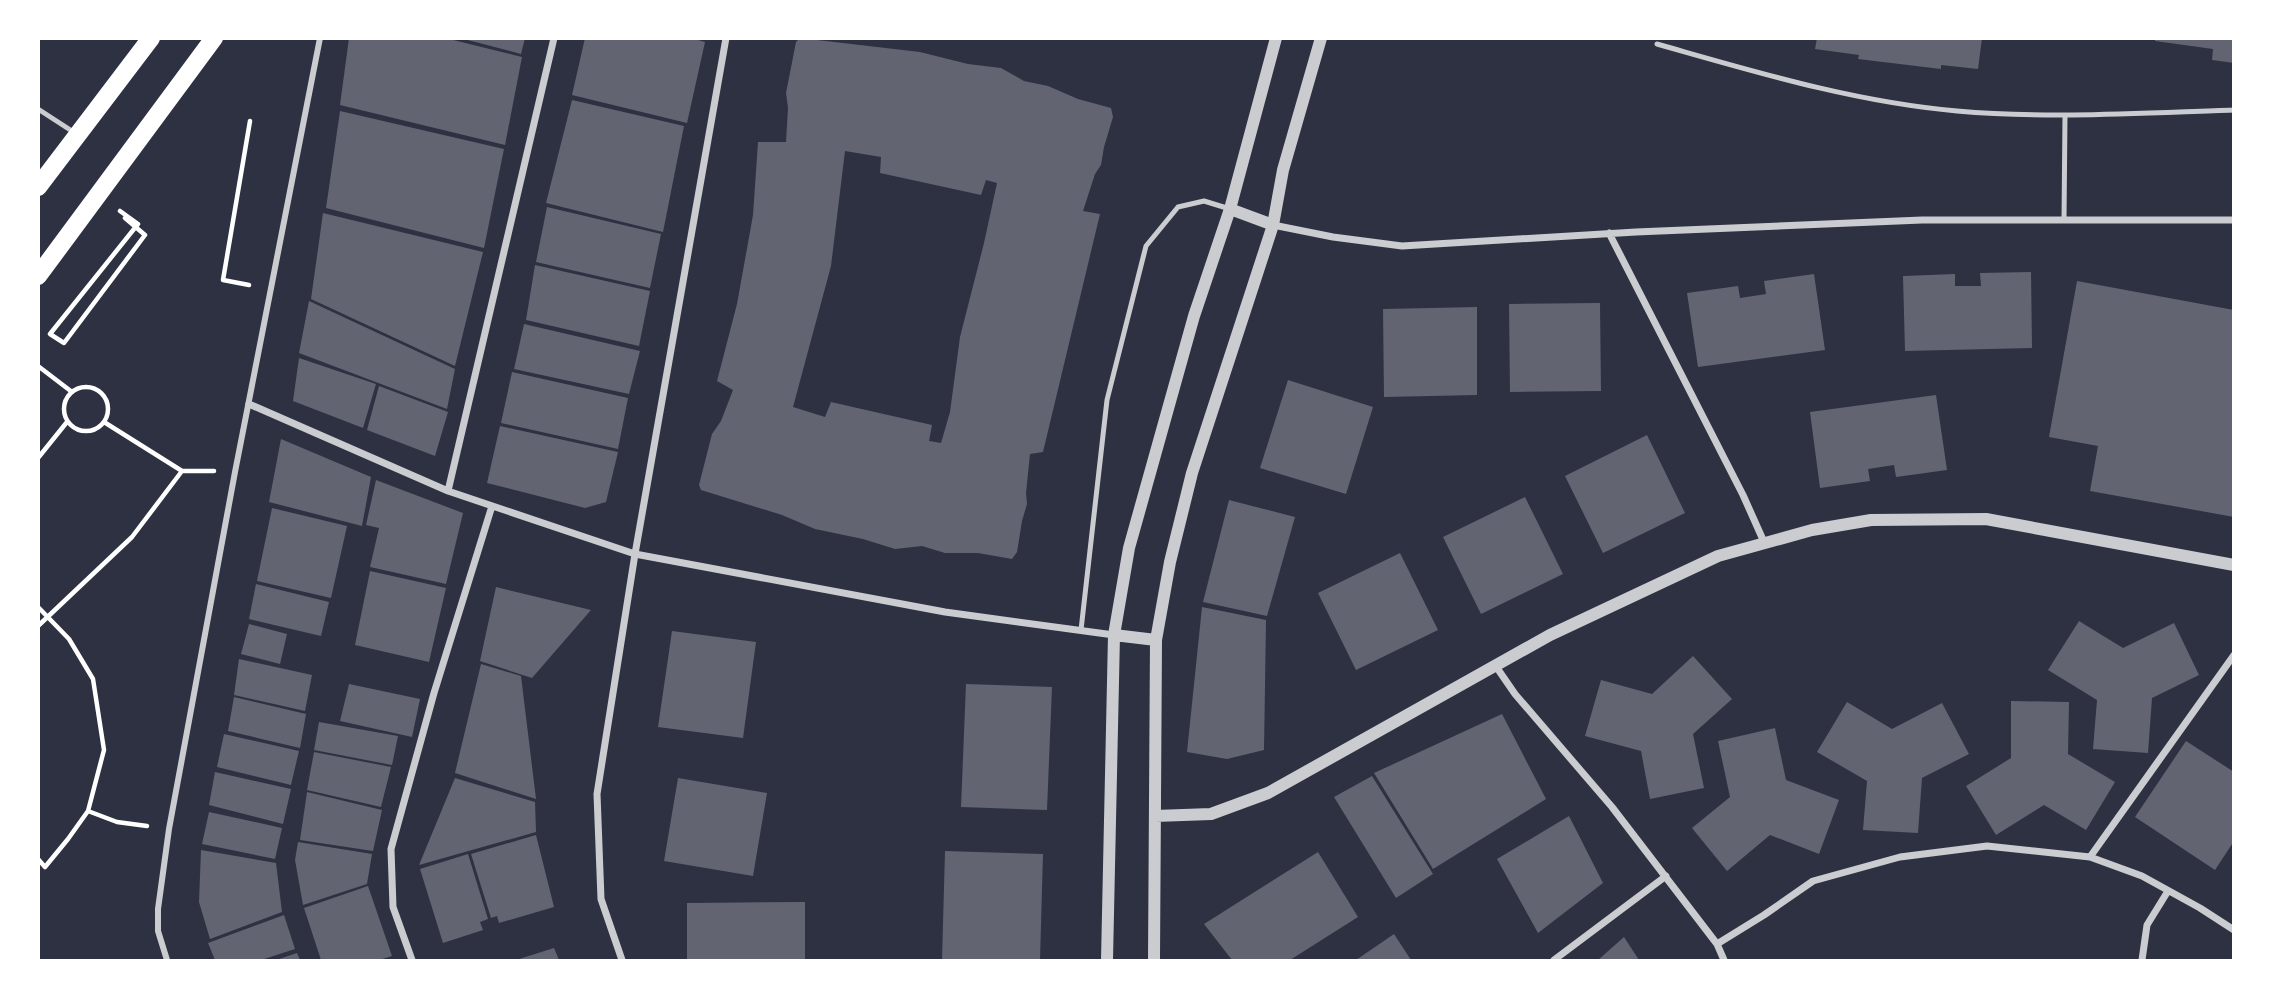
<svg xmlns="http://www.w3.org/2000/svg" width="2272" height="999" font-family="'Fira Sans',sans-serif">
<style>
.building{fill:#626471;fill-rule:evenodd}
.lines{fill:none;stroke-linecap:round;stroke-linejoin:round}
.path{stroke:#fff;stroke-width:4.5}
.service{stroke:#caccd0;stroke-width:5}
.pedestrian{stroke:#caccd0;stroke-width:6}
.minor{stroke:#caccd0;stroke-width:7}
.tertiary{stroke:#caccd0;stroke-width:12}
.primary{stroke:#fff;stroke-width:18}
</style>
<rect width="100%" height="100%" fill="#2d3142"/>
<!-- building -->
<path class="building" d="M 349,38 L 445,38 L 522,57 L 505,145 L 340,105 Z
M 460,38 L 525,38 L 521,54 Z
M 585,38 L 691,38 L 705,42 L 687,123 L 572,95 Z
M 800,38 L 920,52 L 968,64 L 1001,68 L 1024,81 L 1048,86 L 1078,99 L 1111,108 L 1113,117 L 1104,147 L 1101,165 L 1095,174 L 1083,211 L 1100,214 L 1043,452 L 1030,454 L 1026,493 L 1027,504 L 1022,521 L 1017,552 L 1012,559 L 978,553 L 945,553 L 922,546 L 895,549 L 863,539 L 815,529 L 782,515 L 701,490 L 699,485 L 712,434 L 721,421 L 733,390 L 717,381 L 737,304 L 753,215 L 758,142 L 786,142 L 788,108 L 786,93 L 796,42 ZM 845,151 L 881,157 L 880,173 L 981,195 L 986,180 L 997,183 L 984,243 L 960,337 L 950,412 L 941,443 L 929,441 L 932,425 L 831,402 L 825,417 L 793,407 L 831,266 Z
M 1817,38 L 1982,38 L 1978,69 L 1941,65 L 1941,69 L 1858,59 L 1859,55 L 1815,49 Z
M 2155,38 L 2234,38 L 2234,63 L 2212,60 L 2213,49 L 2155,41 Z
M 572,100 L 684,126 L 663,232 L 546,203 Z
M 340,111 L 504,149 L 484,248 L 326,208 Z
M 547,207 L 661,234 L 650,288 L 536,262 Z
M 323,213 L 483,252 L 455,366 L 311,299 Z
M 535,265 L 650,291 L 639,346 L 526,320 Z
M 2031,272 L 2032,348 L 1905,351 L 1903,276 L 1955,274 L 1955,286 L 1981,286 L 1980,273 Z
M 1814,274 L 1825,350 L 1698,367 L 1687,293 L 1738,286 L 1740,298 L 1766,294 L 1764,281 Z
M 2077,281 L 2234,310 L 2234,517 L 2090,491 L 2098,446 L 2049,437 Z
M 309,301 L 455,369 L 447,409 L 299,353 Z
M 1600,303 L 1601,391 L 1510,392 L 1509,304 Z
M 1477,307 L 1477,395 L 1384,397 L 1383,309 Z
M 524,324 L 640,351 L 629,394 L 514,369 Z
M 299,358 L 376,384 L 363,428 L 293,401 Z
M 512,372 L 628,398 L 618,449 L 501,423 Z
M 1288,380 L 1373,407 L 1346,494 L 1260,468 Z
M 379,386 L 448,412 L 435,456 L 367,430 Z
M 1936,395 L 1947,470 L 1896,477 L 1894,465 L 1868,469 L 1870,481 L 1820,488 L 1810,412 Z
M 500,426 L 618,452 L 606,502 L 585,508 L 487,483 Z
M 1647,435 L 1685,513 L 1603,553 L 1565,476 Z
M 281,439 L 371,477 L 362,526 L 269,502 Z
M 376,480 L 463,513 L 446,584 L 370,567 L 379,528 L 366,525 Z
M 1525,497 L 1563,574 L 1481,614 L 1443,537 Z
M 1229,500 L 1295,517 L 1267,616 L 1203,602 Z
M 272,508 L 347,526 L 331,598 L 257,581 Z
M 1400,553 L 1438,630 L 1356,670 L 1318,593 Z
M 370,571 L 446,588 L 429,662 L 355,645 Z
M 256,584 L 329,602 L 321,636 L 249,619 Z
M 496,587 L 591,610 L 532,678 L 480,661 Z
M 1202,607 L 1266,620 L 1264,750 L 1227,759 L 1187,752 Z
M 2079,621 L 2123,648 L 2174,623 L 2199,675 L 2152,698 L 2148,753 L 2093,749 L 2097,700 L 2048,670 Z
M 249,624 L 287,634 L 280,664 L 241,654 Z
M 672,631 L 756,642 L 743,738 L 658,727 Z
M 1693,656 L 1732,699 L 1693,734 L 1704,788 L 1650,799 L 1641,751 L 1585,736 L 1601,680 L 1652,694 Z
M 239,659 L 312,675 L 305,711 L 234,695 Z
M 481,664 L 521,676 L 536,799 L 455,773 Z
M 349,684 L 420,699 L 412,737 L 340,721 Z
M 966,684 L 1052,687 L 1047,810 L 961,807 Z
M 234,697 L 306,714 L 300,748 L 228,731 Z
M 2011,701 L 2069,702 L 2068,754 L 2115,782 L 2086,830 L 2044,805 L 1996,835 L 1966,786 L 2011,758 Z
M 1847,702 L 1892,729 L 1942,703 L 1969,754 L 1922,778 L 1918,833 L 1863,830 L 1867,781 L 1817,752 Z
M 1502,714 L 1546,799 L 1433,869 L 1374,773 Z
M 319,722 L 398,736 L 392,765 L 314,750 Z
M 1775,728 L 1786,780 L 1839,800 L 1819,854 L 1770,835 L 1727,871 L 1692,828 L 1730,797 L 1718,741 Z
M 224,734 L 299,751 L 291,785 L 217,767 Z
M 2186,741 L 2234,772 L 2234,841 L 2215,870 L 2135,817 Z
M 314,752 L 391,767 L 381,807 L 307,790 Z
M 215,772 L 291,789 L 283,824 L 209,805 Z
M 1372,776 L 1433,874 L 1396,898 L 1334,797 Z
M 455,778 L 535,802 L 536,832 L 419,865 Z
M 678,778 L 767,793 L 753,876 L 664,861 Z
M 307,792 L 382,810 L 373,851 L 300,840 Z
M 209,812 L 282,828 L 275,859 L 202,844 Z
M 1569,816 L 1603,883 L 1538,933 L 1497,859 Z
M 536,835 L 554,907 L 499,923 L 497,916 L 491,918 L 471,854 Z
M 298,842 L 372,854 L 367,884 L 303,905 L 295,860 Z
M 201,850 L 276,863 L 282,912 L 210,939 L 199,902 Z
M 945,851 L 1043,854 L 1040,960 L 942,960 Z
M 1318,852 L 1358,917 L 1290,960 L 1232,960 L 1204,924 Z
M 468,854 L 488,919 L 480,922 L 483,930 L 443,943 L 420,869 Z
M 368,886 L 392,956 L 379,960 L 321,960 L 304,908 Z
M 805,902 L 805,960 L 687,960 L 687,903 Z
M 284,915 L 295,949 L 261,960 L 215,960 L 208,943 Z
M 1394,934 L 1411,960 L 1356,960 Z
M 1624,937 L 1639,960 L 1598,960 Z
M 554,948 L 559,960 L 516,960 Z
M 297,953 L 300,960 L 276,960 Z"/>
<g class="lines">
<!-- path -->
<path class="path" d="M 120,211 L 138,224 L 50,334 L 64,343 L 145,235 L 125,218
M 249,285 L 223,280 L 250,121
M 38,366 L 72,392
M64 409a22 22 0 1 1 44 0a22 22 0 1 1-44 0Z
M 104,422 L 182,471
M 38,458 L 67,422
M 38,607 L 69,639 L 93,679 L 104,750 L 88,811
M 38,626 L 132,537 L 182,471 L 214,471
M 38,859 L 45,867 L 68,839 L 88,811 L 117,822 L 147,826"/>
<!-- service -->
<path class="service" d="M 1657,44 C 1756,72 1854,102 1957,111 C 2049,119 2142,113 2234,110
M 38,109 L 75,133
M 2064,220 L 2065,115
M 1081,630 L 1107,400 L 1146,246 L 1178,207 L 1204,201 L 1230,209"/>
<!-- pedestrian -->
<path class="pedestrian" d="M 167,960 L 158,931 L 158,909 L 169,829 L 235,472 L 320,38"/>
<!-- minor -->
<path class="minor" d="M 1273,225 L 1333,237 L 1402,246 L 1636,232 L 1922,220 L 2234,220
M 1609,233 L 1743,495 L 1764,542
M 249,404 L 448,491 L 635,554 L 945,612 L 1114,635
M 448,491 L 554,38
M 1495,665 L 1515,694 L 1612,807 L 1717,944 L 1724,960
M 2090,857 L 2234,655
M 1717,944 L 1764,915 L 1813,881 L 1900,857 L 1987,846 L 2090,857 L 2142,876 L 2200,908 L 2234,930
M 412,960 L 393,907 L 391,849 L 434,693 L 492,506
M 622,960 L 601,899 L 597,794 L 635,554 L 726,38
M 1554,960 L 1666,876
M 2142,960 L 2147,925 L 2168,891"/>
<!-- tertiary -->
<path class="tertiary" d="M 1230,209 L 1273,225
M 1114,635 L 1156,640
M 1155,816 L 1211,814 L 1268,793 L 1550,635 L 1718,556 L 1812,530 L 1871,520 L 1986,519 L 2234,565
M 1107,960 L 1114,635 L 1129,548 L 1194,316 L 1230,209 L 1276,38
M 1154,960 L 1156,640 L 1170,562 L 1192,473 L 1273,225 L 1283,170 L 1321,38"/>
<!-- primary -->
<path class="primary" d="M 38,187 L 151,38
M 38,276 L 214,38"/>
</g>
<!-- border -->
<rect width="2272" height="999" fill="none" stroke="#ffffff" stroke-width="80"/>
</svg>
